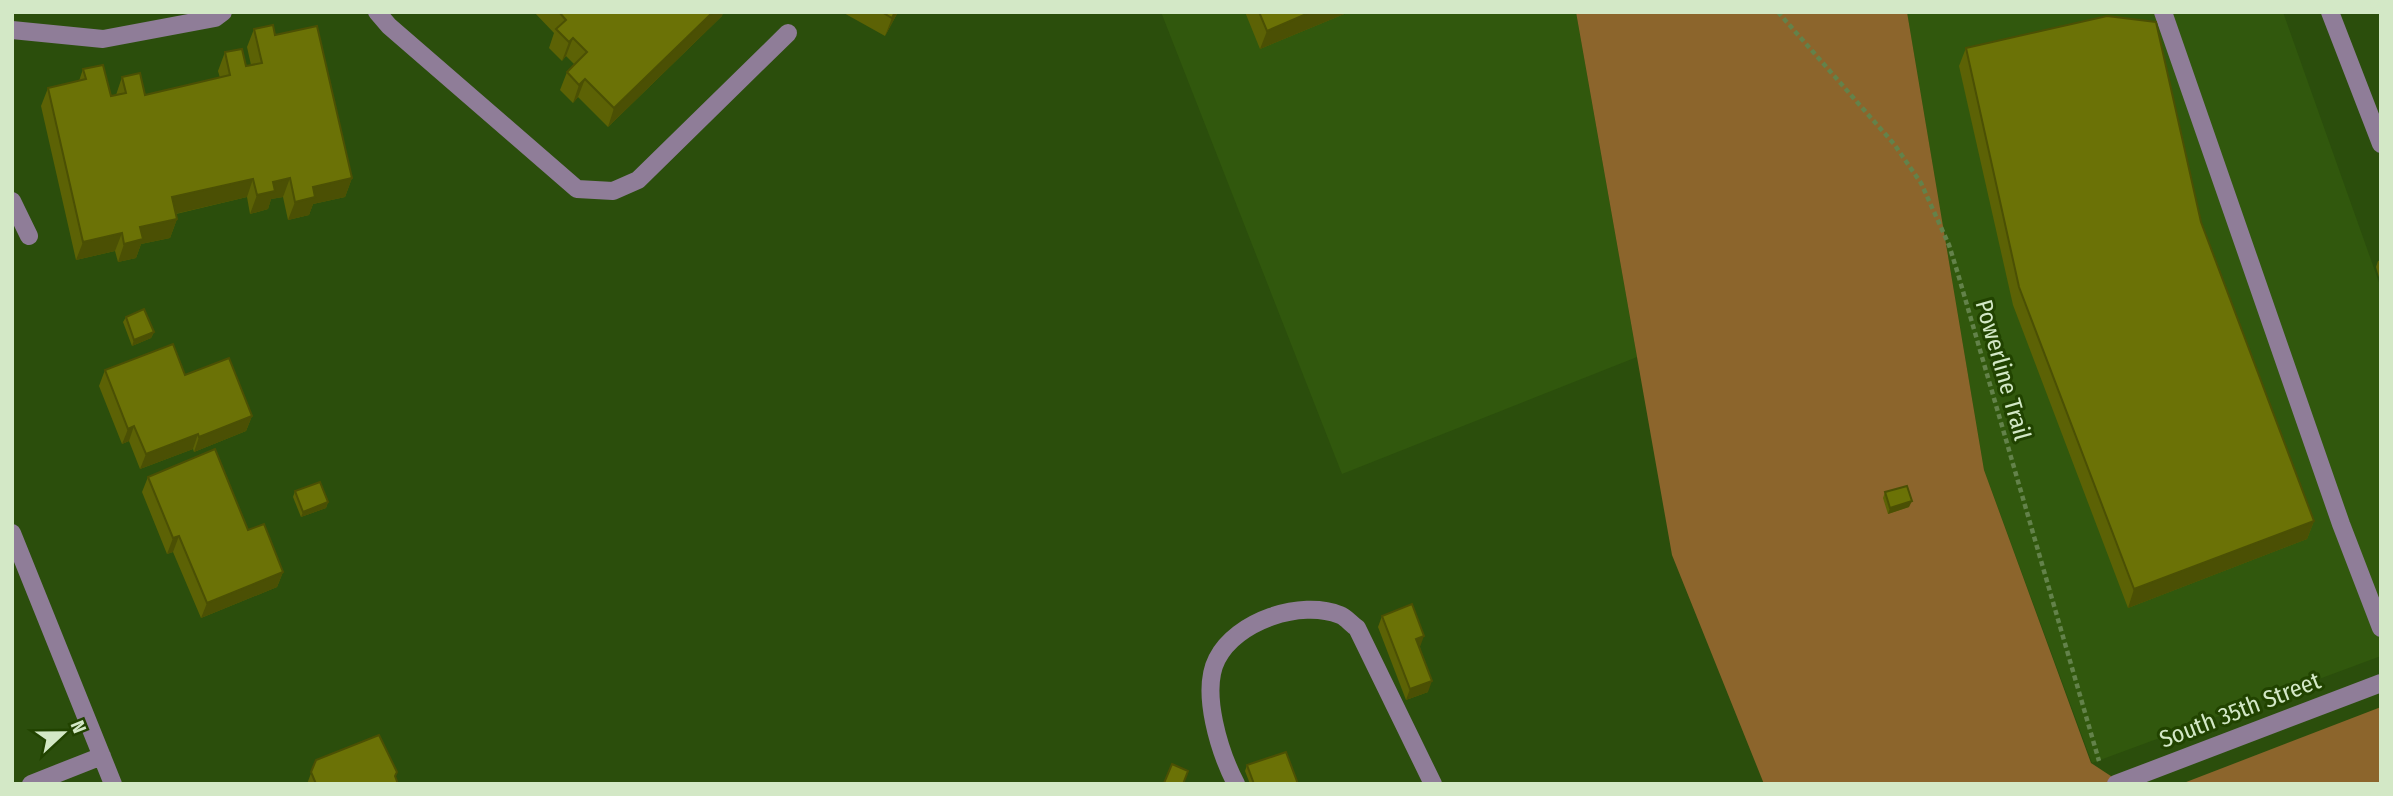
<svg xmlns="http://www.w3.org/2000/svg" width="2393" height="796" font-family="'Fira Sans Condensed',sans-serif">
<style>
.built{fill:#31580d}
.green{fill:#8c652c}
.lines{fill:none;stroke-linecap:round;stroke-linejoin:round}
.path{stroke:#63824a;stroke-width:4.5;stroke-dasharray:5 3.5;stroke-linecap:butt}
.minor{stroke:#8f7d98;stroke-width:18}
.wall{fill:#5c6205}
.shaded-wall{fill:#4b5004}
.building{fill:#6b7206;stroke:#4b5004;stroke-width:2}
.labels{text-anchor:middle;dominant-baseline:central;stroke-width:6;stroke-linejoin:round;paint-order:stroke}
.street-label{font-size:24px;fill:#d3e8c6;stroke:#214300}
</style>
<rect width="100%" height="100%" fill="#2b4e0c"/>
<!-- built -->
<path class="built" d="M 1161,12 L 1576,12 L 1637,357 L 1342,474 Z
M 1907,12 L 2283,12 L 2381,288 L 2381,656 L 2092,763 L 1984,470 Z"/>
<!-- green -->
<path class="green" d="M 1576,12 L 1907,12 L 1984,470 L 2091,763 L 2123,784 L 1764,784 L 1672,555 Z
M 2381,707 L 2381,784 L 2181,784 Z"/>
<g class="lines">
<!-- path -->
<path class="path" d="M 1778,12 L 1894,144 L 1921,183 L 1949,245 L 1958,274 L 2099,761"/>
<!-- minor -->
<path class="minor" d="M 377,12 L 389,26 L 577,189 L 613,191 L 638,180 L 788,33
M 2163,12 L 2341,524 L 2381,628
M 2330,12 L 2381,144
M 12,30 L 103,39 L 215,18 L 223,12
M 12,201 L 29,236
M 12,533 L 113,784
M 31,784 L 102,756
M 1236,784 C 1220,753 1200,692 1217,659 C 1236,621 1301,599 1340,615 C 1346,617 1351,624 1357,628 L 1433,784
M 2116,784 L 2381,683"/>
</g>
<!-- wall -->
<path class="wall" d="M 534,12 L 723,12 L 722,16 L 608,127 L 578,97 L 573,103 L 560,90 L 567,72 L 574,64 L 566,56 L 562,61 L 549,48 L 554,33 Z
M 842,12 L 898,12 L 885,36 Z
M 1245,12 L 1349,12 L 1260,49 Z
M 254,29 L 275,35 L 352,178 L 345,197 L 313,204 L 309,215 L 288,220 L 283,197 L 271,199 L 268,209 L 250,214 L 247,197 L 176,214 L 177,219 L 170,238 L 141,244 L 136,258 L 118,262 L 115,251 L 76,260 L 41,106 L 48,88 L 79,81 L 83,69 L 111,96 L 116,95 L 122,77 L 145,95 L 220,78 L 218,71 L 225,52 L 246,66 L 251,65 L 247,47 Z
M 1966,48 L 2201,222 L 2314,521 L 2307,539 L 2128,608 L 2013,305 L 1959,66 Z
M 2381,260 L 2381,284 L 2376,267 L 2378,261 Z
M 126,317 L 154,332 L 151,338 L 132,346 L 123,322 Z
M 105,370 L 185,375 L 252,416 L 246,431 L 194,452 L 193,449 L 140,469 L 129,441 L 122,444 L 99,386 Z
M 148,477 L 248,530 L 283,572 L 277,587 L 201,618 L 173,552 L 167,554 L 142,492 Z
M 295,491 L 328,502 L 326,508 L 301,517 L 293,497 Z
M 1885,492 L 1909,507 L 1888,514 L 1883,498 Z
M 1382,616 L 1420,647 L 1428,692 L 1406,700 L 1378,627 Z
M 316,760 L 395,777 L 398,784 L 307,784 Z
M 1247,765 L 1298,784 L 1250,784 L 1245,771 Z"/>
<!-- shaded-wall -->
<path class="shaded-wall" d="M 713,12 L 723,12 L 722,16 L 608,127 L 614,108 Z
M 895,12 L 898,12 L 885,36 L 892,18 Z
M 1311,12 L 1349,12 L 1260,49 L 1267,31 Z
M 573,38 L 566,56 L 562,61 L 569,42 Z
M 585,79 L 578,97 L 573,103 L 579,85 Z
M 290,178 L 283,197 L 271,199 L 268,209 L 250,214 L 257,195 L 273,182 Z
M 352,178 L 345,197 L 313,204 L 309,215 L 288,220 L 295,202 L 313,187 Z
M 253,179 L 247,197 L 166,216 L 172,197 Z
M 177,219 L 170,238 L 141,244 L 136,258 L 118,262 L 124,244 L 140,227 Z
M 122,233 L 115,251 L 76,260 L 83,242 Z
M 154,332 L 151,338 L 132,346 L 134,340 Z
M 252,416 L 246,431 L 194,452 L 199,437 Z
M 134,426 L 129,441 L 122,444 L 128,429 Z
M 198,434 L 193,449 L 140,469 L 146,454 Z
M 1912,501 L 1909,507 L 1888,514 L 1890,508 Z
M 328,502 L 326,508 L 301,517 L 303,512 Z
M 2314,521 L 2307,539 L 2128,608 L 2134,589 Z
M 179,536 L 173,552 L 167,554 L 173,538 Z
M 283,572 L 277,587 L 201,618 L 207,603 Z
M 1424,636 L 1420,647 L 1416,639 Z
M 1432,681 L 1428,692 L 1406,700 L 1410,689 Z"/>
<!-- building -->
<path class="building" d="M 559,12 L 713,12 L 614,108 L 585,79 L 579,85 L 567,72 L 587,52 L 573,38 L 569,42 L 556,29 L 566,20 Z
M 882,12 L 895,12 L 892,18 Z
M 1259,12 L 1311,12 L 1267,31 Z
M 2107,16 L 2156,22 L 2201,222 L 2314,521 L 2134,589 L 2019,287 L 1966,48 Z
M 273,25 L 275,35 L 317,26 L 352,178 L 313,187 L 315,197 L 295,202 L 290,178 L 273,182 L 275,191 L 257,195 L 253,179 L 172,197 L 177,219 L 140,227 L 143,239 L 124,244 L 122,233 L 83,242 L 48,88 L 86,79 L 83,69 L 103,65 L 111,96 L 126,93 L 122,77 L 140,73 L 145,95 L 230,75 L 225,52 L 242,49 L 246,66 L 262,63 L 254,29 Z
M 144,309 L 154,332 L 134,340 L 126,317 Z
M 173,344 L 185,375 L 229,358 L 252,416 L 199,437 L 198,434 L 146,454 L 134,426 L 128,429 L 105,370 Z
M 215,449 L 248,530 L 264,524 L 283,572 L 207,603 L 179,536 L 173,538 L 148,477 Z
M 320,482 L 328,502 L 303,512 L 295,491 Z
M 1907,486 L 1912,501 L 1890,508 L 1885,492 Z
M 1412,604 L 1424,636 L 1416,639 L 1432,681 L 1410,689 L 1382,616 Z
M 379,735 L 397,772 L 395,776 L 398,784 L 316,784 L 311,772 L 316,760 Z
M 1286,752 L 1298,784 L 1254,784 L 1247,765 Z
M 1172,764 L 1188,771 L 1183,784 L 1164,783 Z"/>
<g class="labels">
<!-- street labels -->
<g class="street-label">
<text transform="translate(2003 370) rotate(74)">Powerline Trail</text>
<text transform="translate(2240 710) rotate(-21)">South 35th Street</text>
</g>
</g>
<!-- border -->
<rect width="2393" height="796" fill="none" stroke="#d3e8c6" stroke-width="28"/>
<!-- north arrow -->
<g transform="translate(63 733) rotate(68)" stroke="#214300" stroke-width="5" paint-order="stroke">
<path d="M0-5L12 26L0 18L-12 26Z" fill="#d3e8c6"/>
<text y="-10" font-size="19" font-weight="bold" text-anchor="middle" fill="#d3e8c6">N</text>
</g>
</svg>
